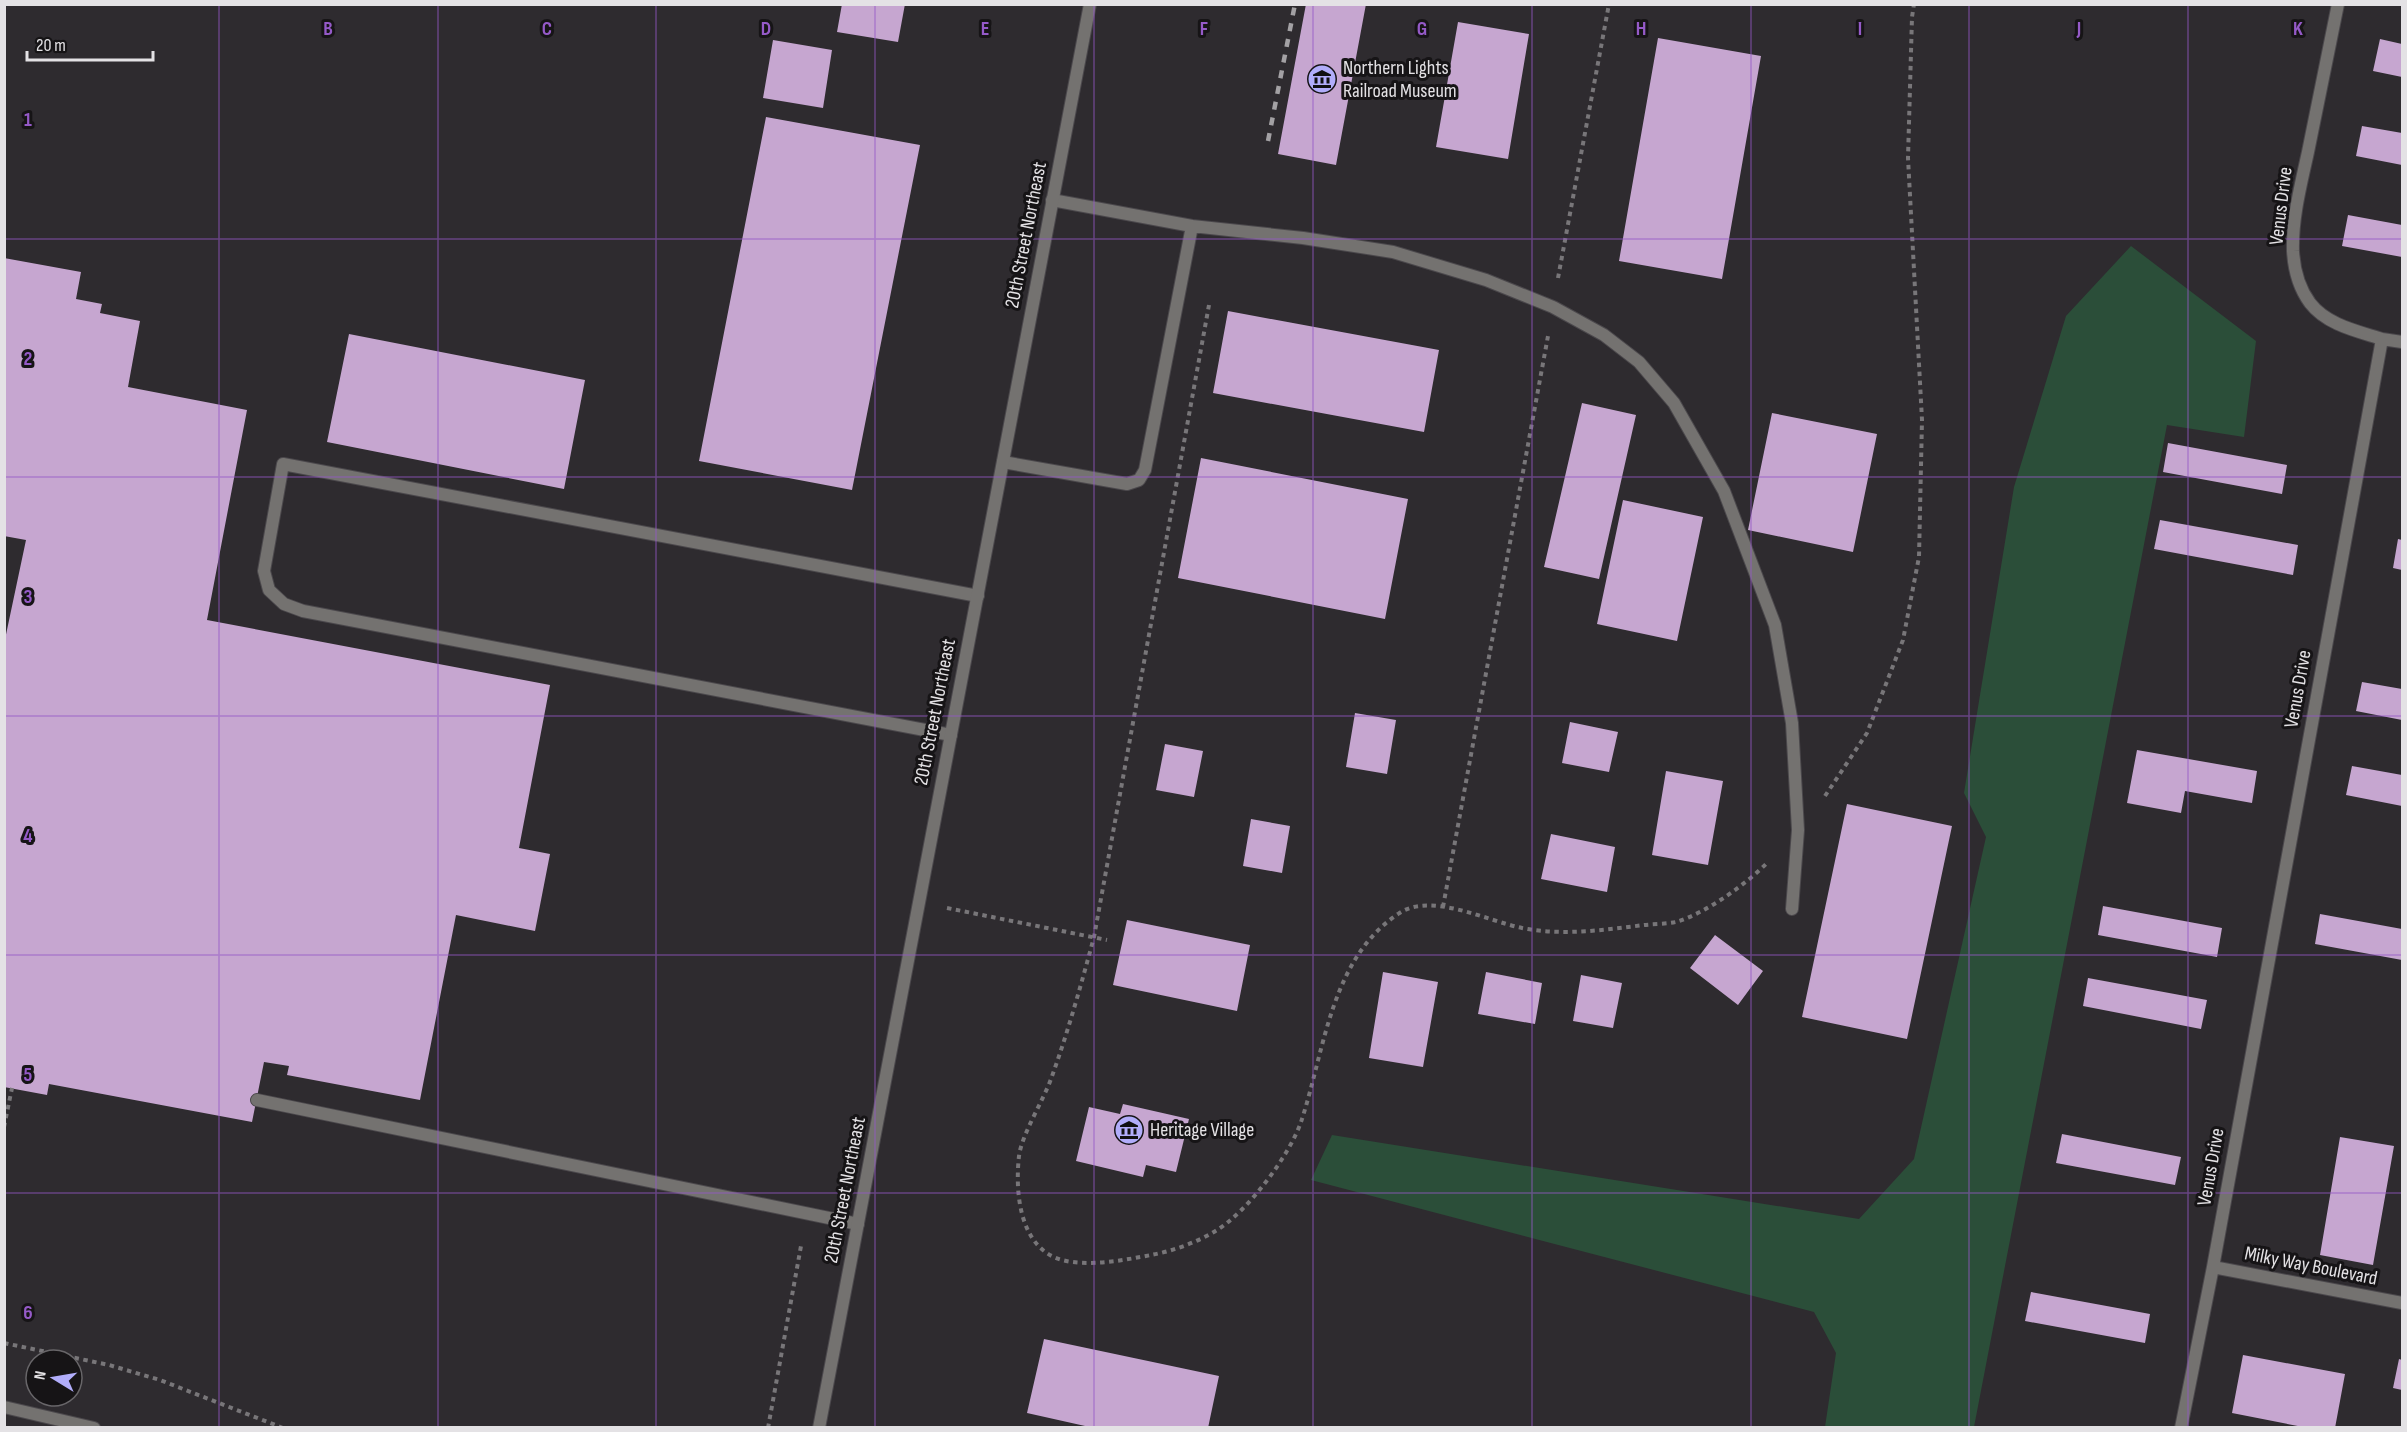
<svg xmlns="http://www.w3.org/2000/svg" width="2407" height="1432" font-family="'Sofia Sans Condensed',sans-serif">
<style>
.green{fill:#2b4e39}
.building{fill:#c6a6d0}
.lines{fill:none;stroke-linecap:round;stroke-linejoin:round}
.lane-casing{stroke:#4b484c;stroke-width:14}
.street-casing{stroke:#4b484c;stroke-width:14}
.path{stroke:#787679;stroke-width:4;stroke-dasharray:4.5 4.5;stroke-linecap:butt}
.lane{stroke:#747270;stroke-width:12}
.street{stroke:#747270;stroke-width:12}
.rail{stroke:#a3a1a4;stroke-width:4.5;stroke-dasharray:8 8;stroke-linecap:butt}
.grid{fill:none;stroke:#955ac8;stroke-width:1.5;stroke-opacity:0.55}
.labels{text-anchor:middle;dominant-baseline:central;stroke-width:6;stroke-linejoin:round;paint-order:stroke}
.poi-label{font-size:20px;fill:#e4e2e5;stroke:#161416;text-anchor:start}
.street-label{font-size:20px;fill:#e4e2e5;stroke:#161416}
.grid-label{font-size:20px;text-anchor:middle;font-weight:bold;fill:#955ac8;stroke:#161416;stroke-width:6;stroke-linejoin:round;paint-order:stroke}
</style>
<rect width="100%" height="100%" fill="#2e2b2f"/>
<!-- green -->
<path class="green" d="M 2131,246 L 2256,341 L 2244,437 L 2167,425 L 1974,1427 L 1825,1427 L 1836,1353 L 1814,1312 L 1311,1180 L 1332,1135 L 1859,1219 L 1914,1159 L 1986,837 L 1964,793 L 2014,487 L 2066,316 Z"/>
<!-- building -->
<path class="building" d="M 842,4 L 905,4 L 898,42 L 837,32 Z
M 1306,4 L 1366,4 L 1336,165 L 1278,154 Z
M 1458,22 L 1529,34 L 1508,159 L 1436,147 Z
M 1658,38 L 1761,56 L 1722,279 L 1619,261 Z
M 2380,39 L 2402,44 L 2402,77 L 2373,71 Z
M 773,40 L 832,50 L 823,108 L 763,98 Z
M 766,117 L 920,145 L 852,490 L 699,461 Z
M 2362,126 L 2402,133 L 2402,165 L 2356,156 Z
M 2348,215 L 2402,225 L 2402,257 L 2342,246 Z
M 4,258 L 81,272 L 76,299 L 102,304 L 100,313 L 140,321 L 128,387 L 247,410 L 207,620 L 550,685 L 519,848 L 550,854 L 535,931 L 456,915 L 420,1100 L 287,1075 L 289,1066 L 264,1062 L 252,1122 L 49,1084 L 47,1095 L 4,1087 L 4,644 L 26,540 L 4,536 Z
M 1228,311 L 1439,350 L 1424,432 L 1213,393 Z
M 349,334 L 585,380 L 564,489 L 327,442 Z
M 1582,403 L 1636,415 L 1599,579 L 1544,567 Z
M 1772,413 L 1877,434 L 1853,552 L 1748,530 Z
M 2168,443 L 2287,465 L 2282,494 L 2163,472 Z
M 1201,458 L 1408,499 L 1385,619 L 1178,578 Z
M 1623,500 L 1703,517 L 1677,641 L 1597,624 Z
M 2160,520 L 2298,545 L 2293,575 L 2154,549 Z
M 2398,539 L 2402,540 L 2402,570 L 2393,568 Z
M 2362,682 L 2402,689 L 2402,720 L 2356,711 Z
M 1355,713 L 1396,720 L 1387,774 L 1346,767 Z
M 1570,722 L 1618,732 L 1609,772 L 1562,763 Z
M 1165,744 L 1203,751 L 1194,797 L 1156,790 Z
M 2137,750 L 2257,771 L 2252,803 L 2185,791 L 2181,813 L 2127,803 Z
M 2352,766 L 2402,775 L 2402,806 L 2346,795 Z
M 1666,771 L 1723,781 L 1708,865 L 1652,855 Z
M 1847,804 L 1952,826 L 1907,1039 L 1802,1017 Z
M 1251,819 L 1290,826 L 1282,873 L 1243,866 Z
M 1551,834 L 1615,847 L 1607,892 L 1541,879 Z
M 2103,906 L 2222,928 L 2217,957 L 2098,935 Z
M 2320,914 L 2402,929 L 2402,960 L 2315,944 Z
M 1127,920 L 1250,945 L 1237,1011 L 1113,985 Z
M 1715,935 L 1763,971 L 1738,1005 L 1690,968 Z
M 1383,972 L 1438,982 L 1423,1067 L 1369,1058 Z
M 1486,972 L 1542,983 L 1535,1024 L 1478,1014 Z
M 1581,975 L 1622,983 L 1613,1028 L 1573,1021 Z
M 2088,978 L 2207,1000 L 2201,1029 L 2083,1006 Z
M 1123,1104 L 1189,1119 L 1176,1172 L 1146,1165 L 1143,1177 L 1076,1161 L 1089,1107 L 1120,1114 Z
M 2062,1134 L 2181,1157 L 2175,1185 L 2056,1163 Z
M 2340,1137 L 2394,1146 L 2373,1265 L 2320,1255 Z
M 2031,1292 L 2150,1314 L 2145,1343 L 2025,1321 Z
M 1044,1339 L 1219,1376 L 1208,1428 L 1094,1428 L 1027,1413 Z
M 2243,1355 L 2345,1374 L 2335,1428 L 2308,1428 L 2232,1413 Z
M 2399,1359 L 2402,1360 L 2402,1390 L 2393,1388 Z"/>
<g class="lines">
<!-- lane casing -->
<g class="lane-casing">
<path id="lane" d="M 1052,200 L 1192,226 L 1303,238 L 1393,252 L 1486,280 L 1553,307 L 1604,335 L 1639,362 L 1674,403 L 1724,491 L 1775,625 L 1792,723 L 1798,830 L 1792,909
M 1003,462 L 1127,484 L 1139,480 L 1145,470 L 1192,226
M 951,735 L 303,611 L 284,604 L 269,590 L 264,571 L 283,464 L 978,596
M 257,1100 L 858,1224"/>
</g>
<!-- street casing -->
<g class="street-casing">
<path id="street" d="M 2382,339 L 2402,342
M 2213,1267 L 2402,1303
M 4,1407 L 94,1428
M 819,1428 L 1090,4
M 2181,1428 L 2213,1267 L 2382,339 C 2357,331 2327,325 2310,303 C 2299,288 2294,269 2293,251 C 2292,218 2301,184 2308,152 C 2318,103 2328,54 2338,4"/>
</g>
<!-- path -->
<path class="path" d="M 1558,278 L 1609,4
M 1209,305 L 1094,937 C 1081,985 1068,1032 1051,1079 C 1043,1101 1022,1134 1019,1156 C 1015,1192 1019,1248 1062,1260 C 1088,1267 1125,1260 1151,1255 C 1173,1251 1198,1242 1217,1230 C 1248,1211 1291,1154 1302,1119 C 1325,1048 1331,959 1398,914 C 1430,891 1487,921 1522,928 C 1562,936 1604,930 1644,925 C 1654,924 1666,924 1676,922 C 1706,913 1745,885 1767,863
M 1825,796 L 1867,733 L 1903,640 L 1919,557 L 1922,420 L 1908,158 L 1912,17 L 1914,4
M 1443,907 L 1548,336
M 947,908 L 1107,940
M 4,1127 L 12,1088
M 4,1343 L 109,1365 L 160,1380 L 283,1428
M 768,1428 L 801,1246"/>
<!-- lane -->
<use href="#lane" class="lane"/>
<!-- street -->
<use href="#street" class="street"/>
<!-- rail -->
<path class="rail" d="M 1268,141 L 1295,4"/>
</g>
<!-- grid -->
<path class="grid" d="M 219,4 L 219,1428M 438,4 L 438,1428M 656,4 L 656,1428M 875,4 L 875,1428M 1094,4 L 1094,1428M 1313,4 L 1313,1428M 1532,4 L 1532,1428M 1751,4 L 1751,1428M 1969,4 L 1969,1428M 2188,4 L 2188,1428M 4,239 L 2402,239M 4,477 L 2402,477M 4,716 L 2402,716M 4,955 L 2402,955M 4,1193 L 2402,1193"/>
<!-- icons -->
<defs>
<g id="museum-disc" transform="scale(1.5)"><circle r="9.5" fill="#b1adfa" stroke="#161416"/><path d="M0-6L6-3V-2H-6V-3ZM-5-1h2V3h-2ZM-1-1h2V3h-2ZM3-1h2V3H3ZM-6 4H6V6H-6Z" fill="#111"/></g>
</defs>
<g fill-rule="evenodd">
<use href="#museum-disc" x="1322" y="79"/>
<use href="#museum-disc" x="1129" y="1130"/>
</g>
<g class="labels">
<!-- poi labels -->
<g class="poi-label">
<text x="1343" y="68">Northern Lights<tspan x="1343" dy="23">Railroad Museum</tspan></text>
<text x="1150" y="1130">Heritage Village</text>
</g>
<!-- street labels -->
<g class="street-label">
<text transform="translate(2281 206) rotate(-83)">Venus Drive</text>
<text transform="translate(1026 235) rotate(-79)">20th Street Northeast</text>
<text transform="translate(2298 689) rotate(-80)">Venus Drive</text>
<text transform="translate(935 712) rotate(-79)">20th Street Northeast</text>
<text transform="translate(2211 1167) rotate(-80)">Venus Drive</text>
<text transform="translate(845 1190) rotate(-79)">20th Street Northeast</text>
<text transform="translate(2311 1266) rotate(11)">Milky Way Boulevard</text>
</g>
</g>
<g class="grid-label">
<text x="328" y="35">B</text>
<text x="547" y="35">C</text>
<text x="766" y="35">D</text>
<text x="985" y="35">E</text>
<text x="1204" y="35">F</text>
<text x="1422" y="35">G</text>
<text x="1641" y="35">H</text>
<text x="1860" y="35">I</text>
<text x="2079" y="35">J</text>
<text x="2298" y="35">K</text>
<text x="28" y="126">1</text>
<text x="28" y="365">2</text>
<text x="28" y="603">3</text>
<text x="28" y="842">4</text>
<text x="28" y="1081">5</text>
<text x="28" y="1319">6</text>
</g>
<!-- border -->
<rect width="2407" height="1432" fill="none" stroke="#e4e2e5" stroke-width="12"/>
<!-- north arrow -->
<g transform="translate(54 1378) rotate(281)"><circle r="28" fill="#161416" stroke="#686669" stroke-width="1.5"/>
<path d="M0-4.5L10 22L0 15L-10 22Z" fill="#b1adfa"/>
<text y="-9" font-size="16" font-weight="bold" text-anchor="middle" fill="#e4e2e5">N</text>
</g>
<!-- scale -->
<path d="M27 51v9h126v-9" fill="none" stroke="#e4e2e5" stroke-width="3"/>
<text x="36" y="51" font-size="18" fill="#e4e2e5" stroke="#161416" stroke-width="4.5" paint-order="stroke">20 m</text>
</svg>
